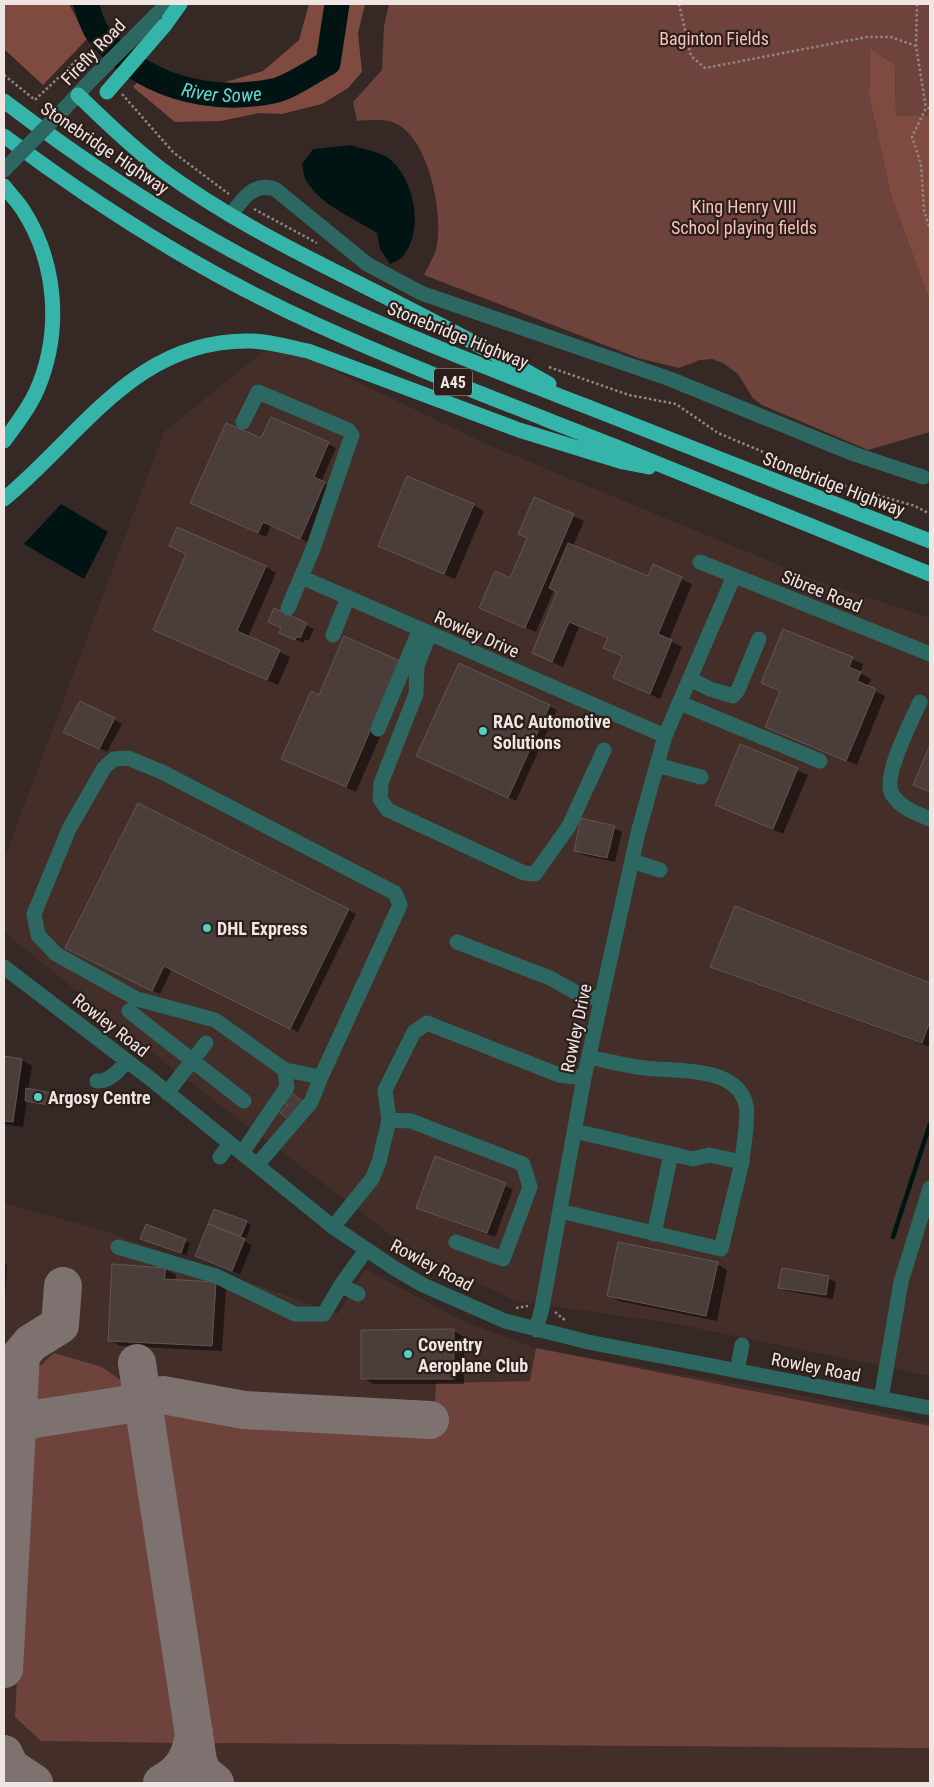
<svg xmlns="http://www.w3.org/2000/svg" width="934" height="1787" font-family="'Roboto Condensed',sans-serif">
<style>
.built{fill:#432e2a}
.green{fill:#6e433b}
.forest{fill:#7f4a3f}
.water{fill:#001513}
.shadow{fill:#0007}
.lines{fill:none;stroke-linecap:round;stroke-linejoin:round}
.stream{stroke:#001513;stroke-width:4.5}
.river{stroke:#001513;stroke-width:25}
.taxiway{stroke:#7e7270;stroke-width:38}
.building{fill:#4b3d39;stroke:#655552}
.path{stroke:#918683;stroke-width:2.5;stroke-dasharray:2.5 2.5;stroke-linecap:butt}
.minor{stroke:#2d6762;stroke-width:15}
.highway{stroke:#35b4aa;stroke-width:15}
.minor-bridge{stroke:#2d6762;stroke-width:15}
.highway-bridge{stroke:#35b4aa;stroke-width:15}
.poi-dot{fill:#56cec3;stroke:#2b1e1b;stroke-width:2}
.labels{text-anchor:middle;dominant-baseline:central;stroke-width:4.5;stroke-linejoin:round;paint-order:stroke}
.shield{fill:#2b1e1b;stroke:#b4a9a7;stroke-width:1}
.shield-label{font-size:16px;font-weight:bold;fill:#efe5e3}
.park-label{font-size:18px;fill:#f8c2b7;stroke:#2b1e1b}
.street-label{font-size:18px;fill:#efe5e3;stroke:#2b1e1b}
.poi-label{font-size:18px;font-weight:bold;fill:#efe5e3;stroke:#2b1e1b;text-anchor:start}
.water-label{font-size:19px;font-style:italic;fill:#67dad0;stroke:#2b1e1b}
</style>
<rect width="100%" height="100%" fill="#352825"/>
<!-- built -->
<path class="built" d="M 275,342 L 486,444 L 818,581 L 930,618 L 930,1376 L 671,1323 L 516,1301 L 412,1251 L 170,1067 L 4,932 L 4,859 L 164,432 Z
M 4,1203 L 102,1230 L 338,1314 L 365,1269 L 465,1322 L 536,1348 L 820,1399 L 930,1423 L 930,1783 L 4,1783 Z"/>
<!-- green -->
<path class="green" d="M 389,4 L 930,4 L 930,116 L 896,117 L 895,65 L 870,48 L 869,96 L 891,196 L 930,302 L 930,432 L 868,450 L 762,405 L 752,397 L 738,374 L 723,363 L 712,359 L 700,360 L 679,368 L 638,358 L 424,275 C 428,266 436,254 437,244 C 443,211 428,137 395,123 C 383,118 369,120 357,121 L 353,102 L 382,70 L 384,26 Z
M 536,1348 L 930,1426 L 930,1748 L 203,1743 L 152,1420 L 162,1414 L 434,1430 L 436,1383 L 530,1381 Z
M 54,1353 L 102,1367 L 129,1386 L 182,1743 L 41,1741 L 15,1717 L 34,1372 Z"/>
<!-- forest -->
<path class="forest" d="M 4,4 L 69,4 L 87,39 L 43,85 L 4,49 Z
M 309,4 L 365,4 L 358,33 L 362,72 L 348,88 L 322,104 L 282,114 L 259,113 L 221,121 L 175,122 L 133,87 L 141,78 L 173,83 L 222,83 L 263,71 L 299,40 Z
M 870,48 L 895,65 L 896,116 L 930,116 L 930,302 L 891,196 L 869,96 Z"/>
<!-- water -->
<path class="water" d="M 351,145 C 362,149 382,152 391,160 C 415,182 424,231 403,256 C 400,260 394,262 390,264 L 380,249 L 377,233 C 354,218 323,207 307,182 C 304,178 303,169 302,164 L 313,149 Z
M 61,504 L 108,532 L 84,579 L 24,544 Z"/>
<!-- shadow -->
<path class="shadow" d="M 272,418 L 336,448 L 321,482 L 332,488 L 308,542 L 271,526 L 266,537 L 192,503 L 262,440 Z
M 535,498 L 584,521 L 573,546 L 648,578 L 653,566 L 692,584 L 669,640 L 682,647 L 660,699 L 615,678 L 623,657 L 605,648 L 609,639 L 579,627 L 563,667 L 533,653 L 559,592 L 554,590 L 536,632 L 491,613 L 510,579 L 528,539 L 519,534 Z
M 473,505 L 484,511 L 455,579 L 379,546 Z
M 170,546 L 266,567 L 276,573 L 248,637 L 290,657 L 278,685 L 154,630 L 187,555 Z
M 275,610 L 314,629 L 308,641 L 305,639 L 303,643 L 288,636 L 282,629 L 270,622 Z
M 784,630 L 863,664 L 860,673 L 871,679 L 867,687 L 885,696 L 857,765 L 766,727 L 781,692 L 763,683 Z
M 460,665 L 557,710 L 516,801 L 426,760 Z
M 410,668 L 356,792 L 283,759 L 319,696 Z
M 114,719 L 122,724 L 107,752 L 73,736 Z
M 741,745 L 808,775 L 783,834 L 716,804 Z
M 614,828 L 622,832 L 615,862 L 583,855 L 576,850 Z
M 735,908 L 930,984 L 930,1047 L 722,972 L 712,966 Z
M 348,910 L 356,914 L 298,1032 L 172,969 L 160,994 L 75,952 Z
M 4,1057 L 22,1060 L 32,1066 L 28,1090 L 56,1097 L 54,1107 L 27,1100 L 23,1127 L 4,1124 Z
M 436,1158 L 513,1189 L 495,1237 L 417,1207 Z
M 215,1211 L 251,1225 L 246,1238 L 234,1234 L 233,1236 L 252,1245 L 240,1274 L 204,1260 L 209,1225 Z
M 146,1226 L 190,1243 L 186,1255 L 147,1241 Z
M 4,1264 L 7,1265 L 4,1316 Z
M 717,1264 L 727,1270 L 717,1321 L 619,1301 L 608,1295 Z
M 165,1269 L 176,1275 L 175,1281 L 216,1283 L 226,1289 L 222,1351 L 120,1346 L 110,1340 Z
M 828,1278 L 836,1282 L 833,1299 L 787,1291 L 780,1287 Z
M 454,1331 L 464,1337 L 464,1384 L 373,1384 L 363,1378 Z"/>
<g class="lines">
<!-- stream -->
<path class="stream" d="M 893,1237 L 930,1124"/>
<!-- river -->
<path class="river" id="s1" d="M 86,4 C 89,13 92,25 97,32 C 140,86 208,104 273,91 C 289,88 313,71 328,63 L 337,4"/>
<!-- taxiway -->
<path class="taxiway" d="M 137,1363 L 198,1761 L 202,1772 L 215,1783
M 4,1422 L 16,1422 L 143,1402 L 163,1395 L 244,1410 L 430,1420
M 4,1669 L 21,1355 L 31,1343 L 60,1325 L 63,1286
M 4,1754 L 10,1767 L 34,1783
M 162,1783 C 183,1772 192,1755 194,1732"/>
</g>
<!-- building -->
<path class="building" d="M 271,417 L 329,442 L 314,477 L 325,482 L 300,539 L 263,522 L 258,533 L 190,503 L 226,423 L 261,438 Z
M 407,476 L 474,504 L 444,574 L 378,546 Z
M 534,497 L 574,514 L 525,628 L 479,608 L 495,571 L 510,578 L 527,538 L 518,534 Z
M 177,527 L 266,566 L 237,631 L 280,650 L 267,680 L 153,630 L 186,554 L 169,546 Z
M 568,543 L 648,576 L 653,564 L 682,577 L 658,634 L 672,640 L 650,694 L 613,678 L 622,656 L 603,648 L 608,638 L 569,622 L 552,662 L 532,653 L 557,592 L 549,588 Z
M 274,608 L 307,623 L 300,638 L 297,636 L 295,640 L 279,633 L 281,628 L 268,622 Z
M 783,629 L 853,657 L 849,667 L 861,672 L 857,681 L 876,689 L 846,761 L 765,727 L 780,691 L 761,683 Z
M 344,636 L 400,661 L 346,787 L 281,759 L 311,691 L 319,695 Z
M 459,663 L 550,705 L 508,798 L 416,756 Z
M 80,701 L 115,718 L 99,749 L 63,732 Z
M 740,744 L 798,768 L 773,829 L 715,805 Z
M 930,745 L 930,792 L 913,785 Z
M 138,803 L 349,909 L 290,1029 L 164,966 L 152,991 L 65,948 Z
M 581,818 L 615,826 L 607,858 L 574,851 Z
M 735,906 L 930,983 L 930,1021 L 922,1043 L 710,967 Z
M 4,1056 L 22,1059 L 13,1122 L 4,1121 Z
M 26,1088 L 52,1093 L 50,1105 L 25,1101 Z
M 292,1093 L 304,1103 L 288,1119 L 280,1113 L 287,1105 L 284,1103 Z
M 435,1156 L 506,1183 L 487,1233 L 416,1208 Z
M 214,1209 L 247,1221 L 241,1236 L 208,1224 Z
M 146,1224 L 186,1239 L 181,1253 L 140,1239 Z
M 208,1224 L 245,1239 L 232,1271 L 195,1256 Z
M 618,1242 L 718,1262 L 706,1316 L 607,1296 Z
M 112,1264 L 166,1268 L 164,1279 L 216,1282 L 212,1346 L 108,1341 Z
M 782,1268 L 829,1276 L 826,1295 L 778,1288 Z
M 454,1329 L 454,1379 L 361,1379 L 361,1330 Z"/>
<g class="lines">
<!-- path -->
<path class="path" d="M 679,4 L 691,56 L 705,68 L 867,37 L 891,37 L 916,46
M 917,4 L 916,46 L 926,108
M 4,75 L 35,100 L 82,55 L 89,62
M 122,94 L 173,152 L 229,194
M 930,108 L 926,108 L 912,137 L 921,164 L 924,210 L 930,229
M 254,209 L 317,243
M 549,367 L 629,395 L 676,404 L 718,433 L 842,485 L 915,506 L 930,514
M 516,1308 L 528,1306
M 555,1312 L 566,1321"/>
<!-- minor -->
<path class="minor" d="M 155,16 L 167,4
M 64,109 L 93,78
M 231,215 C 242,199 254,182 275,189 L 367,264 L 421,293 L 670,379 L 854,454 L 923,477
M 243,422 L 258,392 L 348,430 L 352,435 L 313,549 L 288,608
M 700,562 L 930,654
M 301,577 L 665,736
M 430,633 L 417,666 L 416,694 L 381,783 L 380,799 L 388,810 L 524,873 L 535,874 L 569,826 L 604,750
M 333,635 L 348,597
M 690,679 L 710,689 L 733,696 L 738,690 L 759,639
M 920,702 C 912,720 882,776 892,794 C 900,808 916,813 930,819
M 680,703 L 820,761
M 378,729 L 420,629
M 657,765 L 701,777
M 632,861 L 660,870
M 457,942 L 550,978 L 577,993 L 601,1000
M 4,967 L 152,1080 L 333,1227 L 394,1268 L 423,1285 L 505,1321 L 588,1342 L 930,1408
M 129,1011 L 244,1101
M 589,1057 C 608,1061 627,1066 645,1068 C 675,1072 737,1065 746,1105 C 749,1117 743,1148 742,1162
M 97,1081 C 110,1082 119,1070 127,1061
M 167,1093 L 206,1043
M 389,1120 L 385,1090 L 414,1032 L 427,1023 L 559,1075 L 584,1078
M 242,1153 L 287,1087 L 285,1070
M 220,1157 L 230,1144
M 257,1165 L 311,1102 L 321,1077 L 400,905 L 395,893 L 162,772 L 128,758 L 114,759 L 104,768 L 69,829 L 34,914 L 38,935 L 56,954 L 137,999 L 215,1020 L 285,1070 L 321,1077
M 560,1211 L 721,1249 L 742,1162 L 709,1155 L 693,1159 L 575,1131
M 333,1227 L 372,1179 L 379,1162 L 389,1120 L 411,1121 L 523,1164 L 530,1187 L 503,1259 L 456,1242
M 654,1234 L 671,1154
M 118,1247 L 216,1276 L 295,1314 L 324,1314 L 341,1285
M 358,1294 L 341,1285 L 366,1250
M 536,1330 L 542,1308 L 584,1078 L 638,833 L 665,736 L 734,576
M 737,1371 L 742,1345
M 881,1399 L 901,1282 L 930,1188"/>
<!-- highway -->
<path class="highway" d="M 164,26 L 180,4
M 78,95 C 105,121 132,147 162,170 C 227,218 300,254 372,290 C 432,320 491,351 549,384
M 4,101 C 79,158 158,211 242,256 C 351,316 467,360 583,405 C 699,451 814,496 930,541
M 4,136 C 100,208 203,273 313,323 C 412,368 513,406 614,446 C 720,488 825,531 930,574
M 4,186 C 10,194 18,202 23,210 C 57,263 62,332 37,390 C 29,408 16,425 4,441
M 4,499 C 83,434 136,338 252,341 C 271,342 289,347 308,351 L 519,430 L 623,462 L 649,467"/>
<!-- minor-bridge -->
<path class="minor-bridge" d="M 93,78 L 155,16
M 4,170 L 64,109"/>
<!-- highway-bridge -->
<path class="highway-bridge" d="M 107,92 L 164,26"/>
</g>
<!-- markers -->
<g class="poi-dot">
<circle cx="483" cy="731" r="5"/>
<circle cx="207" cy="928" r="5"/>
<circle cx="38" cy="1097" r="5"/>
<circle cx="408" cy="1354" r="5"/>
</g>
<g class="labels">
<!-- shield labels -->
<rect class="shield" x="434" y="368.5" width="38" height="27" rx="4"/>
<g class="shield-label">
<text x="453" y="382">A45</text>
</g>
<!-- park labels -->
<g class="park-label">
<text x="714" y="38">Baginton Fields</text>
<text x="744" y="206">King Henry VIII<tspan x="744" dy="21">School playing fields</tspan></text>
</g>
<!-- street labels -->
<g class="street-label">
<text transform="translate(93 52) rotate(-46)">Firefly Road</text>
<text transform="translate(105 148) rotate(34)">Stonebridge Highway</text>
<text transform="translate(458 335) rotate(22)">Stonebridge Highway</text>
<text transform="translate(834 484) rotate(21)">Stonebridge Highway</text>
<text transform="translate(822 591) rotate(22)">Sibree Road</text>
<text transform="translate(477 634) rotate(24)">Rowley Drive</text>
<text transform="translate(111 1025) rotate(38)">Rowley Road</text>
<text transform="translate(576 1028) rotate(-78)">Rowley Drive</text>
<text transform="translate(432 1265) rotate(28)">Rowley Road</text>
<text transform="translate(816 1367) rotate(11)">Rowley Road</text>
</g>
<!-- poi labels -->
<g class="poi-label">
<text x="493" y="721">RAC Automotive<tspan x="493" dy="21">Solutions</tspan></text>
<text x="217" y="928">DHL Express</text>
<text x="48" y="1097">Argosy Centre</text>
<text x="418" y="1344">Coventry<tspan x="418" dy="21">Aeroplane Club</tspan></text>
</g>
<!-- water labels -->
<g class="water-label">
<text stroke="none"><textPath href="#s1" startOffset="174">River Sowe</textPath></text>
</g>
</g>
<!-- border -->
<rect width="934" height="1787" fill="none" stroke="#efe5e3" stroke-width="10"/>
</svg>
